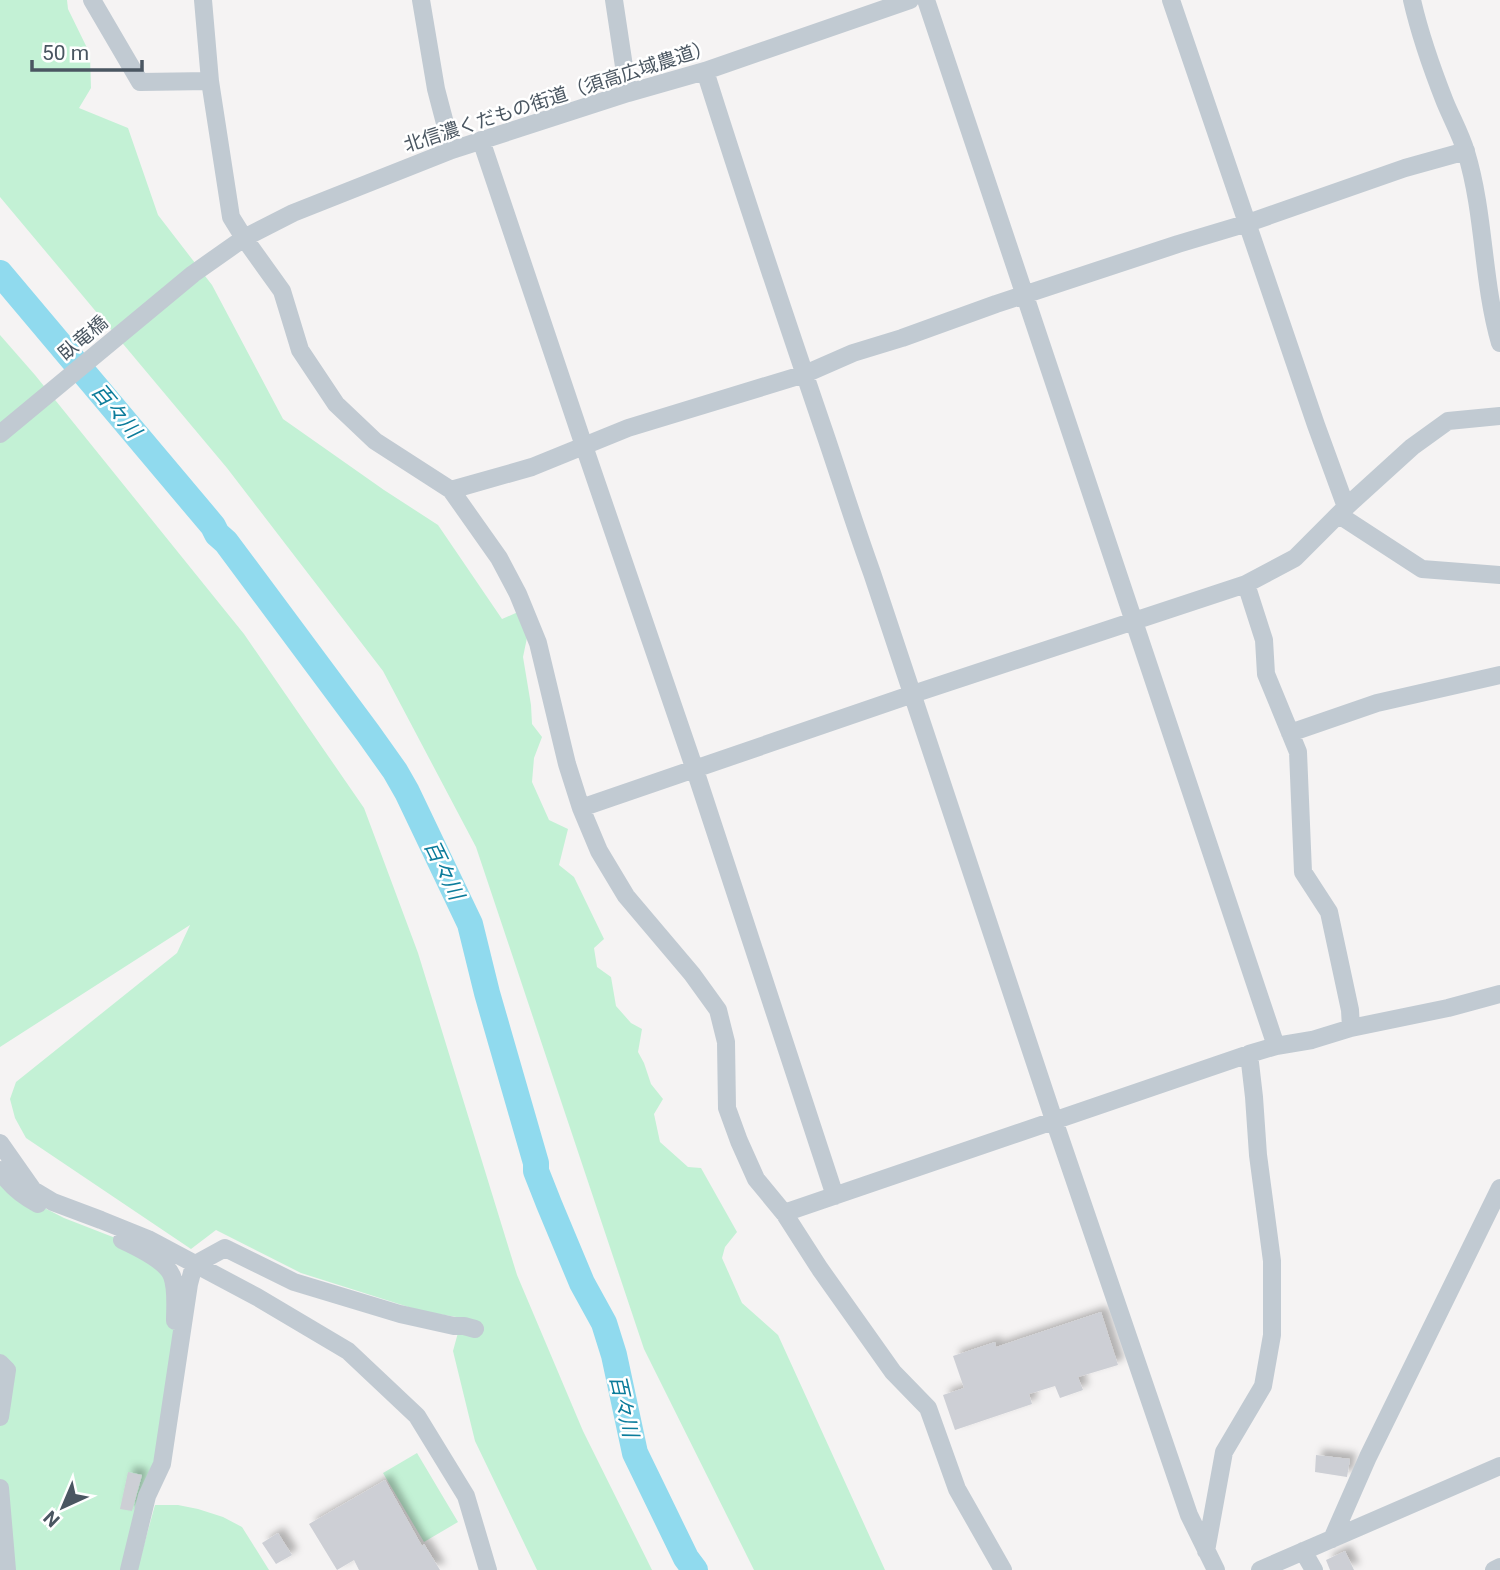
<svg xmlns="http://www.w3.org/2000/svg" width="1500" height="1570" font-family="Roboto,'Noto Sans JP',sans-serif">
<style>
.green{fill:#c3f1d5}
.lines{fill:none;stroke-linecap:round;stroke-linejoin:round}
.river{stroke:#90daee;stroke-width:26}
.building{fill:#cdcfd5;filter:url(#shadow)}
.minor{stroke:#c1cad2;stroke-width:18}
.labels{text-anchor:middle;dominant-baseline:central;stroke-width:5;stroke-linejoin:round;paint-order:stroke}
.street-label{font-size:19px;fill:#4a5661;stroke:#fff}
.water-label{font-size:21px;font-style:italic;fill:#0c7c9b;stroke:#fff}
</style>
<defs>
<filter id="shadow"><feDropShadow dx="6" dy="-6" stdDeviation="3.5" flood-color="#0004"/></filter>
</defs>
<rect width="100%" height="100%" fill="#f5f3f3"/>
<!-- green -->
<path class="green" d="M 0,0 L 67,0 L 68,9 L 90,54 L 91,88 L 79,108 L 128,128 L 158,215 L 212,285 L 283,419 L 384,490 L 438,525 L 502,619 L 518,612 L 528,633 L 523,657 L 531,705 L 532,724 L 542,737 L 534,758 L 532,782 L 549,820 L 568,829 L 559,865 L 574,877 L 604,939 L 594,948 L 597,967 L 611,977 L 616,1006 L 631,1023 L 642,1029 L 638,1052 L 644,1063 L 651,1084 L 663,1099 L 654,1114 L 660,1142 L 688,1167 L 701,1168 L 737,1232 L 725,1247 L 722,1258 L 742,1303 L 778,1335 L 885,1570 L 754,1570 L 644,1349 L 476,847 L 383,671 L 227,468 L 0,197 Z
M 0,335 L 35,375 L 244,634 L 364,808 L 418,953 L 517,1275 L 583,1431 L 652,1570 L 537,1570 L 475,1441 L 453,1351 L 462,1318 L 421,1311 L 301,1273 L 216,1230 L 191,1249 L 26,1138 L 15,1118 L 10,1099 L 16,1082 L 177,953 L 190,925 L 0,1047 Z
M 0,1170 L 33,1202 L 64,1218 L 118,1239 L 164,1265 L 175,1321 L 158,1447 L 125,1570 L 0,1570 Z
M 417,1453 L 458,1522 L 424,1542 L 383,1473 Z
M 155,1505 L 178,1505 L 198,1509 L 223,1517 L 242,1527 L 269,1570 L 137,1570 Z"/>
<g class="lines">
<!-- river -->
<path class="river" d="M 0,273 L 213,526 L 217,534 L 226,542 L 368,733 L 395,771 L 407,792 L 470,924 L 487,993 L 536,1163 L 536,1171 L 549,1204 L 582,1283 L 604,1323 L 614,1355 L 635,1453 L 686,1558 L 695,1570"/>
</g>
<!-- building -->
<path class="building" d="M 1101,1312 L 1118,1365 L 1078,1377 L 1083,1390 L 1060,1398 L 1055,1386 L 1029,1394 L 1032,1404 L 955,1430 L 943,1395 L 964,1388 L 953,1356 L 995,1342 L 996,1347 Z
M 1316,1455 L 1350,1459 L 1347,1477 L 1315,1472 Z
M 128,1472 L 142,1475 L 132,1511 L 120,1509 Z
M 385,1480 L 422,1546 L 424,1544 L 440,1570 L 359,1570 L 354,1560 L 337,1570 L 309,1524 Z
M 278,1533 L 292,1555 L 276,1564 L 262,1543 Z
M 1345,1551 L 1354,1570 L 1330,1570 L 1326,1560 Z"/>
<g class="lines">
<!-- minor -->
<path class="minor" d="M 92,0 L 140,82 L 210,81
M 203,0 L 210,81 L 231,217 L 244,238 L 282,291 L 300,350 L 336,404 L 375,441 L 451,490 L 499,558 L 518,594 L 538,643 L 567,764 L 581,808 L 599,851 L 626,896 L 692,974 L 718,1010 L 726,1042 L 727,1108 L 739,1141 L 756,1179 L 784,1213 L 820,1269 L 893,1372 L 928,1408 L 957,1489 L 1003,1570
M 421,0 L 436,89 L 452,150
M 614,0 L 628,93
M 926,0 C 1045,348 1161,697 1276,1046
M 1171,0 L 1316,425 L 1346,507
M 1412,0 C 1420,35 1432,69 1445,102 C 1452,119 1461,135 1466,152 C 1485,214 1482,281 1500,343
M 705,71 C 743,191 783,311 824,431 C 840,478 855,526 872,573 L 1054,1120 L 1189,1515 L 1216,1570
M 481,140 L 584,446 L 695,770 L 835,1196
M 0,434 L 193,274 L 244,238 L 293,213 L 452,150 L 628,93 L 705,71 L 910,0
M 451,490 L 532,467 L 628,428 L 805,374 L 853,353 L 902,338 L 996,304 L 1178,244 L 1248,223 L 1405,168 L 1466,151
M 1339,515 L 1422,569 L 1500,575
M 1246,584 L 1264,640 L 1266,674 L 1298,752 L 1303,872 L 1329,912 L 1350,1010 L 1351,1028
M 1290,733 L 1377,703 L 1500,675
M 581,808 L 913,694 L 1246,584 L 1295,558 L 1346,507 L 1412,447 L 1448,421 L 1500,416
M 0,1143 L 33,1190 L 53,1202 L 101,1220 L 148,1239 L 257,1297 L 348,1351 L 417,1416 L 466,1496 L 488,1570
M 0,1170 C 9,1185 23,1196 38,1204
M 784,1213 L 1249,1054 L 1276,1046 L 1312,1040 L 1351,1028 L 1448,1008 L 1500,994
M 122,1240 C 137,1247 166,1260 172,1276 C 177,1289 175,1307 175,1321
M 0,1363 L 7,1370 L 0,1417
M 0,1488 L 7,1570
M 1332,1539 L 1368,1457 L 1500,1188
M 1206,1551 L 1224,1452 L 1263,1386 L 1272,1335 L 1272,1261 L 1258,1155 L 1254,1097 L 1249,1054
M 1303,1551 L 1314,1570
M 129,1570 L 147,1496 L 162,1464 L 189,1284 L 194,1265 L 225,1248 L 294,1282 L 400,1314 L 454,1326 L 464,1326 L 475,1329
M 1260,1570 L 1500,1466
M 1494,1570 L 1500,1567"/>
</g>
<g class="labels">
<!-- street labels -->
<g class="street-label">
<text transform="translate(558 96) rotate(-18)">北信濃くだもの街道（須高広域農道）</text>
<text transform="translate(83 338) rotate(-40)">臥竜橋</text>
</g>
<!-- water labels -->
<g class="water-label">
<text transform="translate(116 411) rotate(50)">百々川</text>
<text transform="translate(444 870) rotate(64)">百々川</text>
<text transform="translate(624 1406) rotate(77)">百々川</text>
</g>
</g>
<!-- north arrow -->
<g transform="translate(63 1507) rotate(224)" stroke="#ffffff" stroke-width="5" paint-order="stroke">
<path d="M0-5L12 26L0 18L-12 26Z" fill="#4a5661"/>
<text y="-10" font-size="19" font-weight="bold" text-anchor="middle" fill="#4a5661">N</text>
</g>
<!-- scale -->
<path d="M32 60v10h110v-10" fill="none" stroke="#4a5661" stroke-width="3.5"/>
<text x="42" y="60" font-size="21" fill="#4a5661" stroke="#ffffff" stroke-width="5" paint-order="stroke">50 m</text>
</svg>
